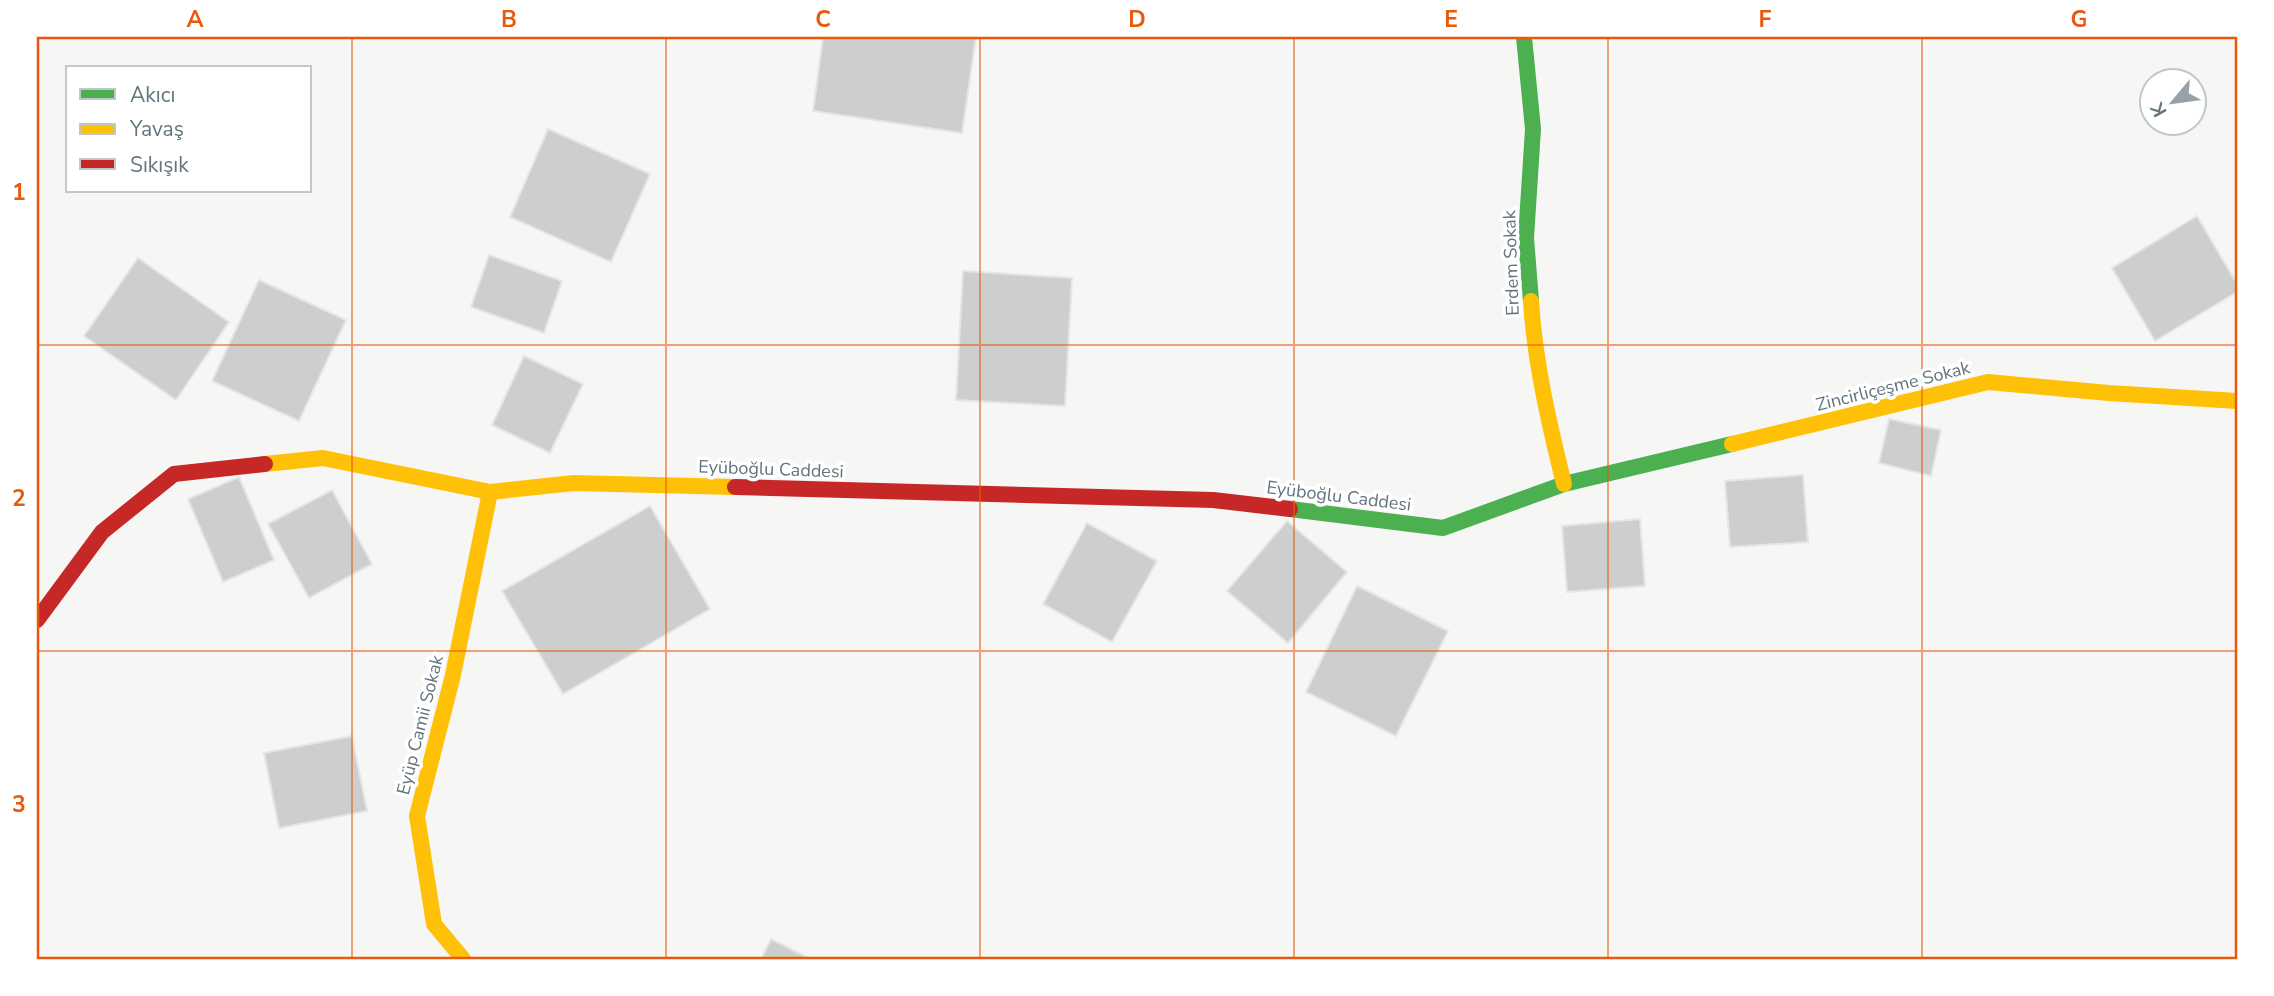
<svg xmlns="http://www.w3.org/2000/svg" width="2274" height="996" font-family="'Nunito Sans',sans-serif">
<style>
.building{fill:#cdcfcf;stroke:#e5e5e4;stroke-width:2}
.lines{fill:none;stroke-linecap:round;stroke-linejoin:round}
.fast{stroke:#4caf50;stroke-width:16}
.slow{stroke:#ffc107;stroke-width:16}
.jam{stroke:#c62828;stroke-width:16}
.grid{fill:none;stroke:#e8590c;stroke-width:2;stroke-opacity:0.55}
.labels{text-anchor:middle;dominant-baseline:central;stroke-width:7;stroke-linejoin:round;paint-order:stroke}
.street-label{font-size:18px;fill:#62757e;stroke:#fff}
.neatline{fill:none;stroke:#e8590c;stroke-width:2.5}
.grid-label{font-size:23px;text-anchor:middle;font-weight:bold;fill:#e8590c}
</style>
<rect width="100%" height="100%" fill="#f6f6f5"/>
<!-- building -->
<path class="building" d="M 823,37 L 976,37 L 962,133 L 813,111 Z
M 548,129 L 650,174 L 611,262 L 510,217 Z
M 2197,216 L 2237,284 L 2237,292 L 2155,341 L 2112,268 Z
M 489,255 L 562,281 L 544,333 L 471,307 Z
M 138,258 L 229,322 L 176,400 L 84,336 Z
M 963,271 L 1072,278 L 1065,406 L 956,400 Z
M 259,280 L 346,320 L 299,421 L 212,381 Z
M 524,356 L 583,384 L 550,453 L 492,425 Z
M 1889,419 L 1941,430 L 1931,476 L 1879,463 Z
M 1803,475 L 1808,542 L 1730,547 L 1725,481 Z
M 239,477 L 274,560 L 223,582 L 188,499 Z
M 332,490 L 372,564 L 309,598 L 268,524 Z
M 650,506 L 710,609 L 563,694 L 502,591 Z
M 1640,519 L 1645,586 L 1567,592 L 1562,526 Z
M 1287,521 L 1347,572 L 1288,643 L 1227,591 Z
M 1087,523 L 1157,561 L 1112,642 L 1043,604 Z
M 1357,586 L 1448,631 L 1396,736 L 1306,692 Z
M 352,736 L 367,811 L 279,828 L 264,753 Z
M 771,939 L 811,959 L 761,959 Z"/>
<g class="lines">
<!-- fast -->
<path class="fast" d="M 1524,37 L 1533,129 L 1526,238 L 1531,301
M 1290,509 L 1443,528 L 1564,484 L 1732,444"/>
<!-- slow -->
<path class="slow" d="M 1531,301 C 1535,364 1549,423 1564,484
M 1732,444 L 1988,382 L 2109,393 L 2237,401
M 265,464 L 323,458 L 490,492 L 574,483 L 735,487
M 463,959 L 434,924 L 417,816 L 453,675 L 490,492"/>
<!-- jam -->
<path class="jam" d="M 735,487 L 1213,500 L 1290,509
M 37,620 L 102,532 L 174,474 L 265,464"/>
</g>
<!-- grid -->
<path class="grid" d="M 352,37 L 352,959M 666,37 L 666,959M 980,37 L 980,959M 1294,37 L 1294,959M 1608,37 L 1608,959M 1922,37 L 1922,959M 37,345 L 2237,345M 37,651 L 2237,651"/>
<g class="labels">
<!-- street labels -->
<g class="street-label">
<text transform="translate(1511 263) rotate(-92)">Erdem Sokak</text>
<text transform="translate(1893 386) rotate(-14)">Zincirliçeşme Sokak</text>
<text transform="translate(771 469) rotate(2)">Eyüboğlu Caddesi</text>
<text transform="translate(1339 496) rotate(7)">Eyüboğlu Caddesi</text>
<text transform="translate(420 725) rotate(-76)">Eyüp Camii Sokak</text>
</g>
</g>
<!-- border -->
<rect width="2274" height="996" fill="none" stroke="#ffffff" stroke-width="77"/>
<!-- legend -->
<rect x="66" y="66" width="245" height="126" fill="#ffffff" stroke="#c0c8cb" stroke-width="2"/>
<rect x="80" y="89" width="35" height="10" fill="#4caf50" stroke="#c0c8cb" stroke-width="2"/>
<text x="130" y="102" font-size="21" fill="#62757e">Akıcı</text>
<rect x="80" y="124" width="35" height="10" fill="#ffc107" stroke="#c0c8cb" stroke-width="2"/>
<text x="130" y="136" font-size="21" fill="#62757e">Yavaş</text>
<rect x="80" y="159" width="35" height="10" fill="#c62828" stroke="#c0c8cb" stroke-width="2"/>
<text x="130" y="172" font-size="21" fill="#62757e">Sıkışık</text>
<!-- north arrow -->
<g transform="translate(2173 102) rotate(241)"><circle r="33" fill="#ffffff" stroke="#c0c8cb" stroke-width="2"/>
<path d="M0-5L12 26L0 18L-12 26Z" fill="#96a2a8"/>
<text y="-10" font-size="19" font-weight="bold" text-anchor="middle" fill="#62757e">K</text>
</g>
<rect x="38" y="38" width="2198" height="920" class="neatline"/>
<g class="grid-label">
<text x="195" y="27">A</text>
<text x="509" y="27">B</text>
<text x="823" y="27">C</text>
<text x="1137" y="27">D</text>
<text x="1451" y="27">E</text>
<text x="1765" y="27">F</text>
<text x="2079" y="27">G</text>
<text x="19" y="200">1</text>
<text x="19" y="506">2</text>
<text x="19" y="812">3</text>
</g>
</svg>
